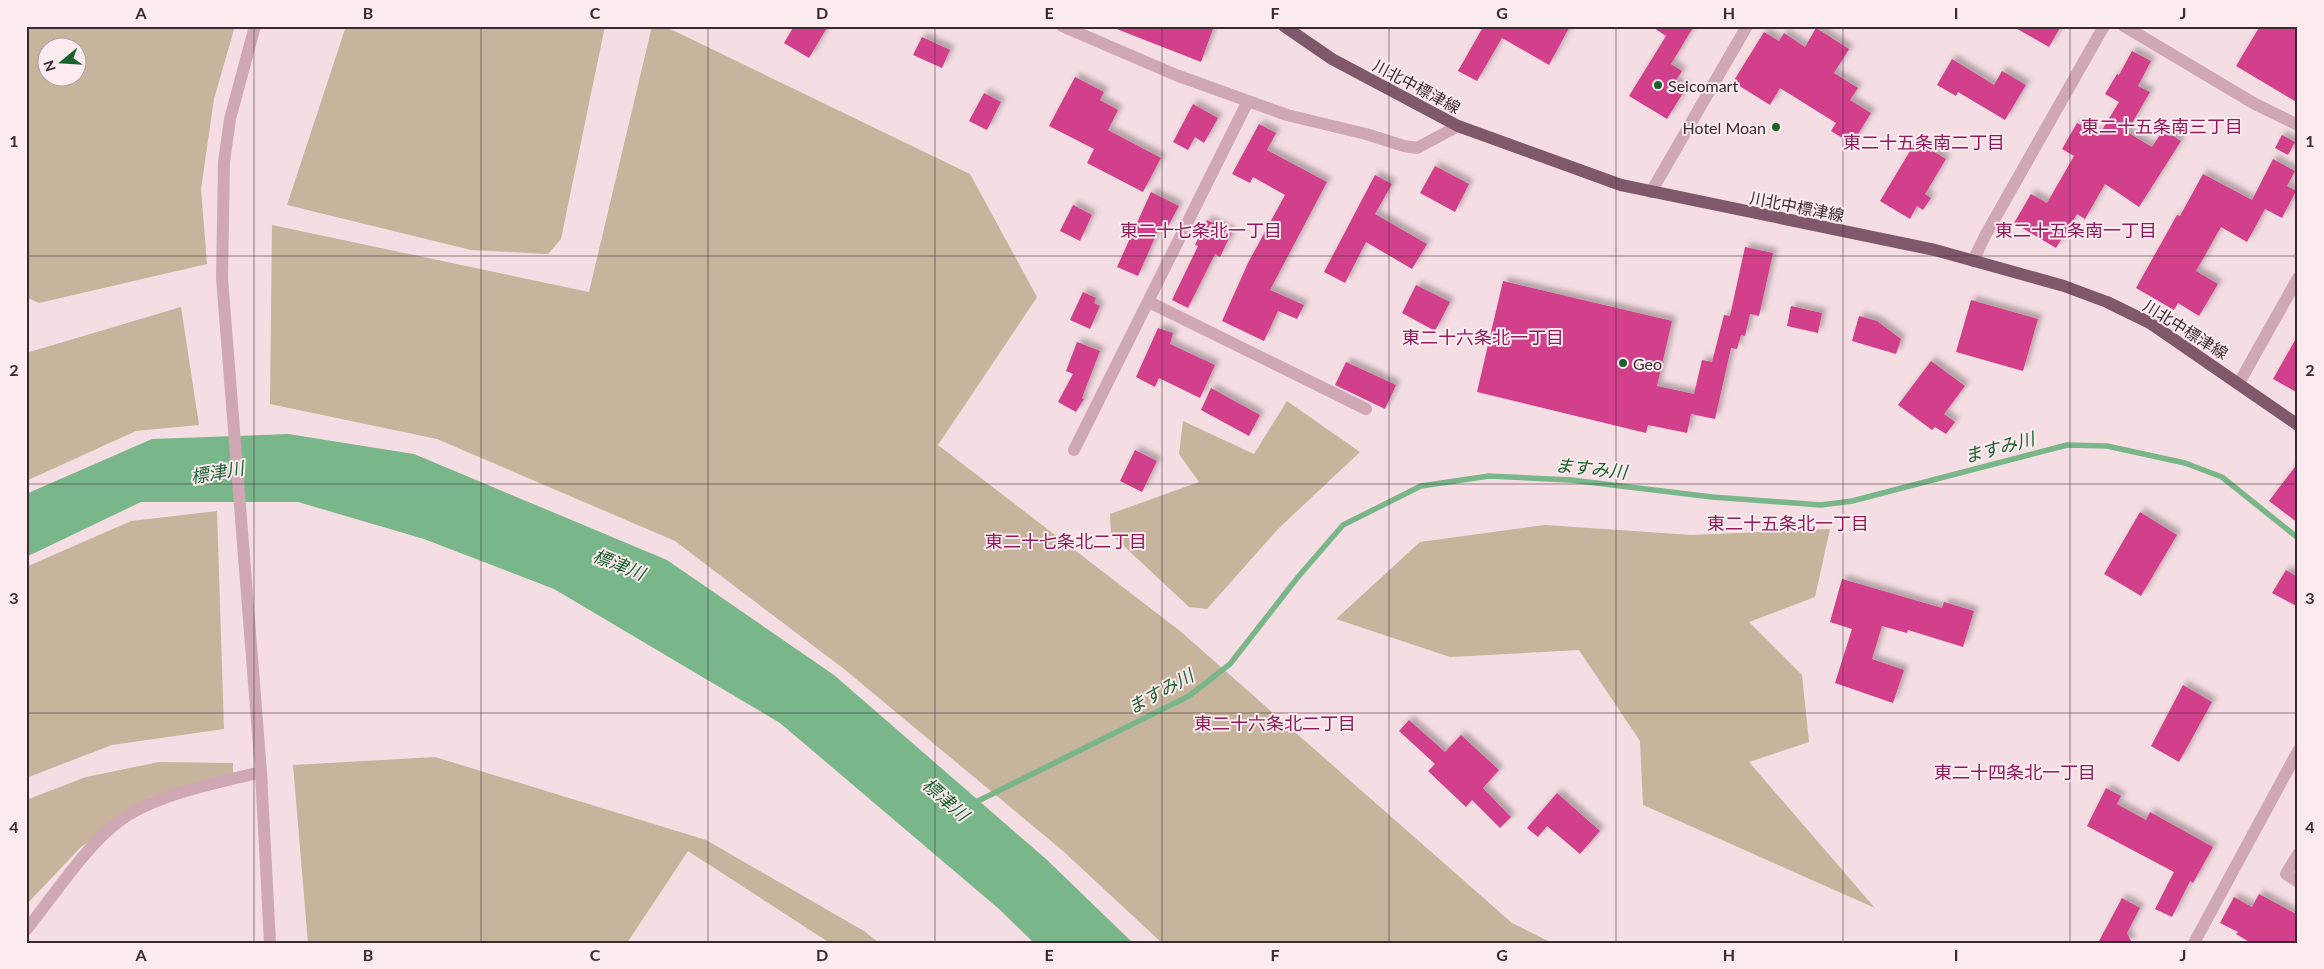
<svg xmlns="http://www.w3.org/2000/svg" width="2324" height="969" font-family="Lato,'Noto Sans JP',sans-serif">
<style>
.green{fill:#c6b49c;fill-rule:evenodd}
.water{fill:#79b68a}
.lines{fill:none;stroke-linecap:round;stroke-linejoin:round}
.stream{stroke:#79b68a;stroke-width:5.5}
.building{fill:#d23f8c;filter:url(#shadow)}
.minor{stroke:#cfa8b4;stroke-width:12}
.major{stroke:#7f5869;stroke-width:12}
.grid{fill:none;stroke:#3b2931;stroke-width:1;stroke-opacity:0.55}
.poi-dot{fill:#19622f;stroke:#fcebef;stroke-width:2}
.labels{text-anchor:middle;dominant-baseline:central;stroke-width:4;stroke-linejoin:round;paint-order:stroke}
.poi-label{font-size:16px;fill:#3b2931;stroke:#fcebef;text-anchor:start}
.street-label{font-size:16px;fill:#3b2931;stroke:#fcebef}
.neighbourhood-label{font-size:18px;fill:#931959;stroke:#fcebef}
.water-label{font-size:18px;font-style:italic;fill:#19622f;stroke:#fcebef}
.neatline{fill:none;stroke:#3b2931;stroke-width:2}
.grid-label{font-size:16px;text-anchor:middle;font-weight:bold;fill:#3b2931}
</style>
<defs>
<filter id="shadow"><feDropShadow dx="4.5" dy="-4.5" stdDeviation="2.5" flood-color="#0004"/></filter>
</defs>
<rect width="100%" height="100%" fill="#f5dee3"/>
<!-- green -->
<path class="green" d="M 26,26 L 235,26 L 214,99 L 201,189 L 207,264 L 39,303 L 26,297 ZM 48,48 L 78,48 L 78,78 L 48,78 Z
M 346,26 L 605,26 L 561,239 L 548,254 L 471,250 L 287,205 Z
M 652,26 L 664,26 L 970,174 L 1037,297 L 938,445 L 1180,631 L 1512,923 L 1552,943 L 1162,943 L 1063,851 L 844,669 L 675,541 L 437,439 L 270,404 L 272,225 L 589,292 Z
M 181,307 L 199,425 L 136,431 L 26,481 L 26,353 Z
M 1287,401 L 1360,452 L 1278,529 L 1207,609 L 1189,607 L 1111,534 L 1110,514 L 1199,482 L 1179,454 L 1183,421 L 1254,454 Z
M 217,511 L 224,729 L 112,745 L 26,778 L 26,567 L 131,521 Z
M 1545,525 L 1692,535 L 1830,529 L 1815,597 L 1749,622 L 1802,675 L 1809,742 L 1749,762 L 1875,908 L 1643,805 L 1640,741 L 1579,650 L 1450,657 L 1336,619 L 1420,542 Z
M 435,757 L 706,840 L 864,931 L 879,943 L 830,943 L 688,851 L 627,943 L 308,943 L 293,765 Z
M 159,762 L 233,763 L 233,774 L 150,797 L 80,848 L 26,905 L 26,800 L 86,777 Z"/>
<!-- water -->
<path class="water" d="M 288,434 L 414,454 L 667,560 L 834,675 L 1046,859 L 1133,943 L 1034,943 L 999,909 L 780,723 L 554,589 L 424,539 L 298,502 L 141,502 L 26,557 L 26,494 L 152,439 Z"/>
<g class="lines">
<!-- stream -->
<path class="stream" d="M 972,804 L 1189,696 L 1230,664 L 1298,577 L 1343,525 L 1421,486 L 1489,476 L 1571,480 L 1712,497 L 1821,505 L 1852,501 L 2067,445 L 2107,446 L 2185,463 L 2222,477 L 2298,538"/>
</g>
<!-- building -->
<path class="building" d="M 794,26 L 828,26 L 809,58 L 784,43 Z
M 1109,26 L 1214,26 L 1201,62 Z
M 1481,26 L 1570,26 L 1549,65 L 1502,38 L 1477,81 L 1458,71 L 1483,27 Z
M 1651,26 L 1694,26 L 1671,64 L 1682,71 L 1675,82 L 1686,88 L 1667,119 L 1629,96 L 1666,36 Z
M 2012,26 L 2061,26 L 2049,47 Z
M 2260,26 L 2298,26 L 2298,103 L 2236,66 Z
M 1816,28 L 1849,49 L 1834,73 L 1858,88 L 1850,100 L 1871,113 L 1852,144 L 1831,131 L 1836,123 L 1780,88 L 1770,105 L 1733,82 L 1764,32 L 1779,41 L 1784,33 L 1805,47 Z
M 922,37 L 950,50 L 942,68 L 913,55 Z
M 2132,51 L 2151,61 L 2138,86 L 2150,92 L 2127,132 L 2152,147 L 2163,130 L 2181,141 L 2139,207 L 2105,184 L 2085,219 L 2077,214 L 2056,248 L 2014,223 L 2031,194 L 2047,203 L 2074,156 L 2062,149 L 2077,123 L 2099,135 L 2119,102 L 2105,94 L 2117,74 L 2119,75 Z
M 1952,59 L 1994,85 L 2002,71 L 2026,85 L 2005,120 L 1958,92 L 1956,96 L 1937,85 Z
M 1075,77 L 1104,92 L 1100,100 L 1118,110 L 1108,130 L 1161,158 L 1143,192 L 1087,163 L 1094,149 L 1049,126 Z
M 984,93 L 1001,102 L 987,130 L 969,121 Z
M 1193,104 L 1218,118 L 1204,143 L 1195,137 L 1188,150 L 1173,142 Z
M 1259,124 L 1276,133 L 1267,150 L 1327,182 L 1270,290 L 1304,305 L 1297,319 L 1278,311 L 1264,341 L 1222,321 L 1248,263 L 1285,195 L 1253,177 L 1250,183 L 1232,174 Z
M 2282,135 L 2295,142 L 2288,155 L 2275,148 Z
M 1916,141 L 1946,159 L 1925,194 L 1931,198 L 1923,210 L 1917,206 L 1910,219 L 1880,201 Z
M 2273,159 L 2295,171 L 2287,186 L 2296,191 L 2282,218 L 2265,209 L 2247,242 L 2221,227 L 2196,271 L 2218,284 L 2199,316 L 2178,303 L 2174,310 L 2136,288 L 2177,215 L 2180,216 L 2203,174 L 2252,200 Z
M 1435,166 L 1469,184 L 1455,212 L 1420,193 Z
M 1375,175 L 1392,184 L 1375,214 L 1427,244 L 1412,269 L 1366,242 L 1345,283 L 1324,272 Z
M 1151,192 L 1179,206 L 1166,230 L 1160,226 L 1138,276 L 1117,267 Z
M 1073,205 L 1092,215 L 1080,241 L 1060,231 Z
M 1207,220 L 1232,232 L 1220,257 L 1215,254 L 1188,308 L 1172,300 L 1198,246 L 1195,245 Z
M 1745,247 L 1773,253 L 1759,316 L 1750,314 L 1745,336 L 1741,335 L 1737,349 L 1731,348 L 1715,419 L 1691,414 L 1687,433 L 1648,425 L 1646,433 L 1477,392 L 1503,281 L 1672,321 L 1657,386 L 1694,394 L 1702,360 L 1712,362 L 1724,315 L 1730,316 Z
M 1416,285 L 1450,302 L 1435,331 L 1402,313 Z
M 1083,292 L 1096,298 L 1094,303 L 1100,306 L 1090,329 L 1070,320 Z
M 1971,300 L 2038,319 L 2023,371 L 1956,352 Z
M 1791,306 L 1822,313 L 1818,333 L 1787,326 Z
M 1859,316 L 1877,321 L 1901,339 L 1896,354 L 1852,341 Z
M 1158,328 L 1173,333 L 1170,344 L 1215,365 L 1200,398 L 1159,378 L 1155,387 L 1136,377 Z
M 2298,335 L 2298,393 L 2273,379 Z
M 1077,342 L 1100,351 L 1082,398 L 1084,399 L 1076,412 L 1058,402 L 1073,374 L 1066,371 Z
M 1931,361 L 1965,386 L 1944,414 L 1955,422 L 1946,434 L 1935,427 L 1932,430 L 1898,405 Z
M 1346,362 L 1396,385 L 1385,409 L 1335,385 Z
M 1211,388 L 1260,415 L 1249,436 L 1201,410 Z
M 1135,450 L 1157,461 L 1142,492 L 1120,481 Z
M 2298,463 L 2298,523 L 2269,501 Z
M 2140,512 L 2177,535 L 2141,596 L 2104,574 Z
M 2286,570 L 2298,577 L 2298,607 L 2272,593 Z
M 1842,579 L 1942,608 L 1944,602 L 1974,611 L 1963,647 L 1908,630 L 1907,633 L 1882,626 L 1872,659 L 1904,670 L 1893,703 L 1835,683 L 1852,629 L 1830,622 Z
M 2183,685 L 2212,702 L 2179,762 L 2151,746 Z
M 1409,720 L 1445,752 L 1461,735 L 1499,770 L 1483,788 L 1511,817 L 1500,828 L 1472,800 L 1466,807 L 1428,771 L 1435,764 L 1399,731 Z
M 2106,788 L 2121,796 L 2117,804 L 2146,820 L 2150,812 L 2213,847 L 2193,883 L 2190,881 L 2172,917 L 2155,909 L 2174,872 L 2087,826 Z
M 1557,793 L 1600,831 L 1580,854 L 1547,826 L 1538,837 L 1527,828 Z
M 2259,894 L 2298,915 L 2298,943 L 2251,943 L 2236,934 L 2238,932 L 2220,923 L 2234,897 L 2252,907 Z
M 2122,898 L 2140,908 L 2127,933 L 2132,943 L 2098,943 Z"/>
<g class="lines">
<!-- minor -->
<path class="minor" d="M 255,26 L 230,119 L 224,162 L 222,278 L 261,772 L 270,943
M 1062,26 L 1176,75 L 1287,115 L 1366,134 L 1404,146 L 1417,148 L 1458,126
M 2124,26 L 2255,104 L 2298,125
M 1651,192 L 1747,26
M 1973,261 L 1986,234 L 2104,26
M 1149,302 L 1366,409
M 2239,383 L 2298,278
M 1074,450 L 1248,101
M 2298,854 L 2286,874 L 2298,882
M 26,930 C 53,897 84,848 118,822 C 154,794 217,783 261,772
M 2194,943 L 2298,751"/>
<!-- major -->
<path class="major" d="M 1284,26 L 1332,59 L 1458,126 L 1621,185 L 1935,250 L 2064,286 L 2107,302 L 2150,323 L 2298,425"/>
</g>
<!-- grid -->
<path class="grid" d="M 254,26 L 254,943M 481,26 L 481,943M 708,26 L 708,943M 935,26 L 935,943M 1162,26 L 1162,943M 1389,26 L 1389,943M 1616,26 L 1616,943M 1843,26 L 1843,943M 2070,26 L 2070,943M 26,256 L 2298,256M 26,484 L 2298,484M 26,713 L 2298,713"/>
<!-- markers -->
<g class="poi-dot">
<circle cx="1658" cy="85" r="5"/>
<circle cx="1776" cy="127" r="5"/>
<circle cx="1623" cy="363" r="5"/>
</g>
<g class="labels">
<!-- poi labels -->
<g class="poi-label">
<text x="1668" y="85">Seicomart</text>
<text x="1766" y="127" text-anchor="end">Hotel Moan</text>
<text x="1633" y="363">Geo</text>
</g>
<!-- street labels -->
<g class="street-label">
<text transform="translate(1417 86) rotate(28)">川北中標津線</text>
<text transform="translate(1797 206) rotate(11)">川北中標津線</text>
<text transform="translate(2186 329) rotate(32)">川北中標津線</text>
</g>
<!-- neighbourhood labels -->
<g class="neighbourhood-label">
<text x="2162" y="126">東二十五条南三丁目</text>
<text x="1924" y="142">東二十五条南二丁目</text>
<text x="1201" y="230">東二十七条北一丁目</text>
<text x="2076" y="230">東二十五条南一丁目</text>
<text x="1483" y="337">東二十六条北一丁目</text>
<text x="1788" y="523">東二十五条北一丁目</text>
<text x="1066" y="541">東二十七条北二丁目</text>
<text x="1275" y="723">東二十六条北二丁目</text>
<text x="2015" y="772">東二十四条北一丁目</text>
</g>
<!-- water labels -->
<g class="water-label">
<text transform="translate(1999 447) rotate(-15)">ますみ川</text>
<text transform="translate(1591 468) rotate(6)">ますみ川</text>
<text transform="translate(217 472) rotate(-10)">標津川</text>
<text transform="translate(619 564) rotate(22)">標津川</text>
<text transform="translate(1160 691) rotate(-29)">ますみ川</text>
<text transform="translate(946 799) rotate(41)">標津川</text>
</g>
</g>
<!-- border -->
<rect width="2324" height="969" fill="none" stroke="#fcebef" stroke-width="55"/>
<!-- north arrow -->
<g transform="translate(62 62) rotate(252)"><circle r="24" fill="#fcebef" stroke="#af9da3"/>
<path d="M0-4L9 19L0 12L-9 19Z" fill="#19622f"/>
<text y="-8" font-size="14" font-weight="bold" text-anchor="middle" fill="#3b2931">N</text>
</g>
<rect x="28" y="28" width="2268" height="914" class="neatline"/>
<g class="grid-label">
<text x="141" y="19">A</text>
<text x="368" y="19">B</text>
<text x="595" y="19">C</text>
<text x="822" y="19">D</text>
<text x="1049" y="19">E</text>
<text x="1275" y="19">F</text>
<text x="1502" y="19">G</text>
<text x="1729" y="19">H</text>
<text x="1956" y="19">I</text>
<text x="2183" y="19">J</text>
<text x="14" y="147">1</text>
<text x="2310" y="147">1</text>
<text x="14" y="376">2</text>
<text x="2310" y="376">2</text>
<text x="14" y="604">3</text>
<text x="2310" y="604">3</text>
<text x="14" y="833">4</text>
<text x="2310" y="833">4</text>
<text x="141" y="961">A</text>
<text x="368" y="961">B</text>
<text x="595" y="961">C</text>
<text x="822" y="961">D</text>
<text x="1049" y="961">E</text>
<text x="1275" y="961">F</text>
<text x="1502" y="961">G</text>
<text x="1729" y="961">H</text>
<text x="1956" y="961">I</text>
<text x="2183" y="961">J</text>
</g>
</svg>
